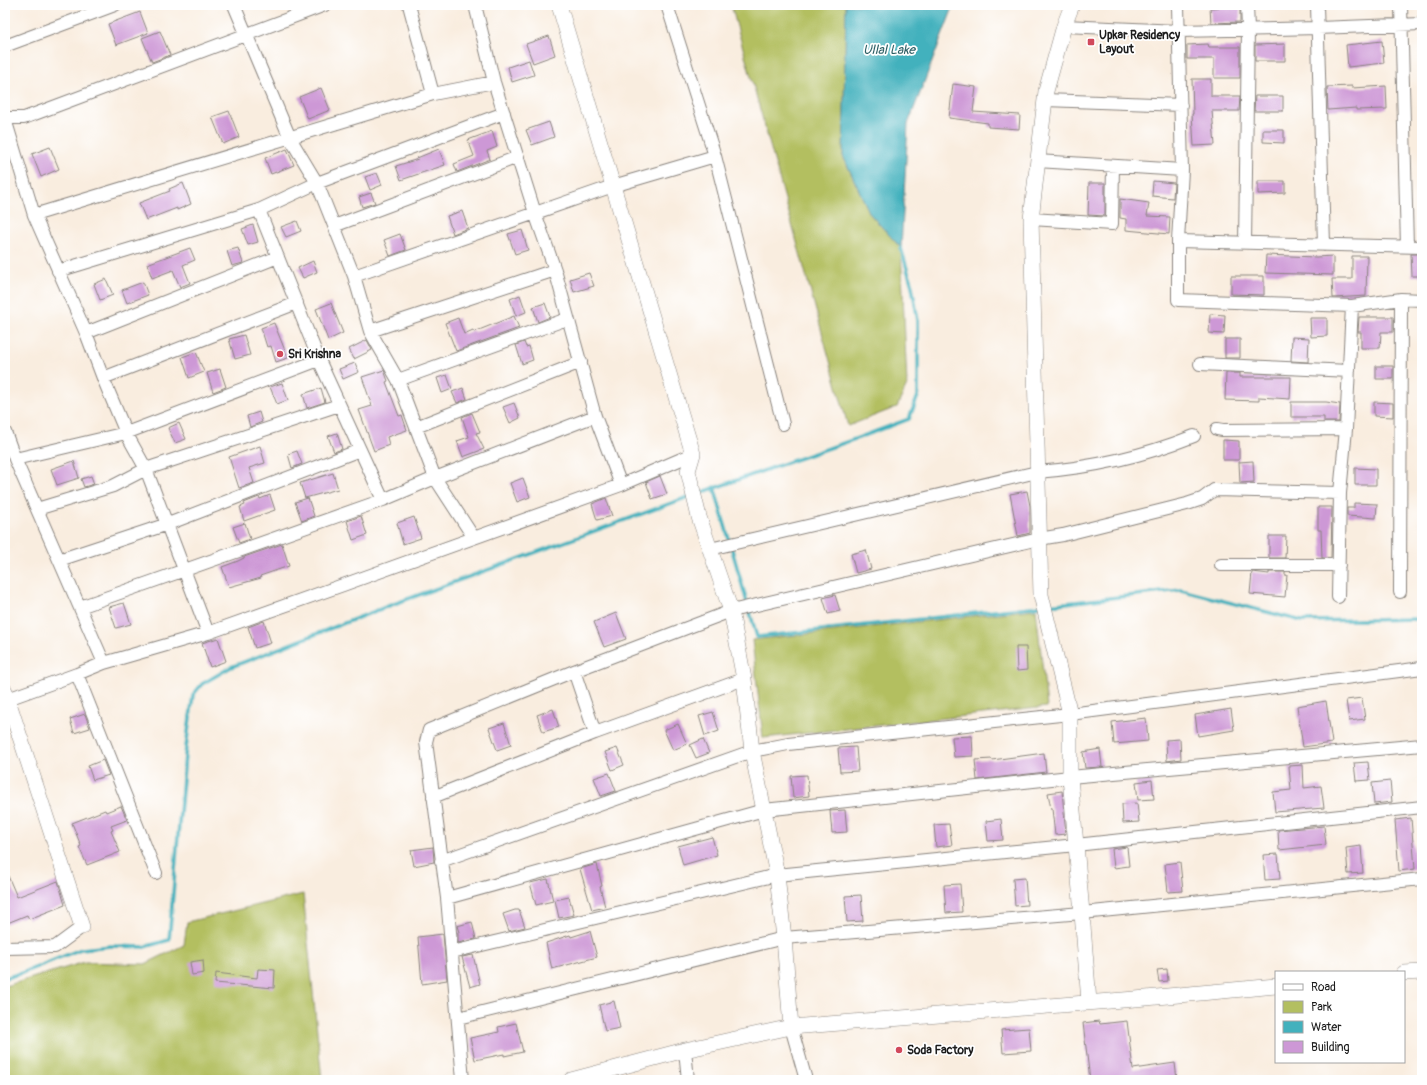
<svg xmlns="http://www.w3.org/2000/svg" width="1427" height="1085" font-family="Pangolin,sans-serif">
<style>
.green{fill:#b3bf61;stroke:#686e3e}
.water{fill:#42b1bd;stroke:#2f666c}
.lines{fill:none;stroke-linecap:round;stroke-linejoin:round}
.stream{stroke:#42b1bd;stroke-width:3.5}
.building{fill:#cd98d6}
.minor-casing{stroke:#8a847e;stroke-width:14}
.tertiary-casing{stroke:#8a847e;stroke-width:16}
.minor{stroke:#fff;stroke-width:12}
.tertiary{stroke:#fff;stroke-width:15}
.poi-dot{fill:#d1495b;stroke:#fff;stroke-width:1.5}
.labels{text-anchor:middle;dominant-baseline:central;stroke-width:3.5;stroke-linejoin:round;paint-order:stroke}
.poi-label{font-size:12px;font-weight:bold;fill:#1c1c1c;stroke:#fff;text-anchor:start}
.water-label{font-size:13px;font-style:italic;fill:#2d5f64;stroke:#fff}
</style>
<rect width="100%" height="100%" fill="#fff"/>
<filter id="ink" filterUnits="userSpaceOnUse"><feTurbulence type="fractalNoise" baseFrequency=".025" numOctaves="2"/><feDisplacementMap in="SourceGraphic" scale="8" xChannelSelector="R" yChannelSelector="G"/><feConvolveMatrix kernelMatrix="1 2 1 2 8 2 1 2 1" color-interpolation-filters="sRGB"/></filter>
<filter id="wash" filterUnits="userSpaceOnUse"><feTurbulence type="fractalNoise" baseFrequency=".012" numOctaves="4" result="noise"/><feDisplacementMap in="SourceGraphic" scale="16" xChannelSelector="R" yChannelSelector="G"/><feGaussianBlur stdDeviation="0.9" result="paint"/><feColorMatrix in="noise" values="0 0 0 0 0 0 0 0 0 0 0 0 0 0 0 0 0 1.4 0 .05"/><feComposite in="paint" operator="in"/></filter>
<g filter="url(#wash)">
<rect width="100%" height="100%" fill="#f9eddf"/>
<!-- green -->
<path class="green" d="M 731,5 L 846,5 L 843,156 L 870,214 L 901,248 L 907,385 L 897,407 L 848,426 Z
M 1036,609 L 1047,707 L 763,738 L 752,640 Z
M 303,894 L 322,1080 L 5,1080 L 5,986 L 85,962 L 145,964 L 184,945 L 187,922 Z"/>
<!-- water -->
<path class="water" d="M 846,5 L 954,5 L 908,124 L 901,248 L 870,214 L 843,156 Z"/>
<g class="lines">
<!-- stream -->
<path class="stream" d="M 714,487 L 757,637 L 1040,606
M 697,494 L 858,438 L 909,419 L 918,396 L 918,321 L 912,286 L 901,248
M 1048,605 L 1181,590 L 1302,621 L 1422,619
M 5,978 L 22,973 L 81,949 L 111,946 L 144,947 L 169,940 L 185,755 L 193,695 L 202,684 L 231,667 L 391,605 L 691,496"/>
</g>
<g id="blocks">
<!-- building -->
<path class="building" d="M 1240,6 L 1240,22 L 1211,23 L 1210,8 Z
M 140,12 L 148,33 L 116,45 L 108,24 Z
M 160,31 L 170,55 L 152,62 L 142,38 Z
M 549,36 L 555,55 L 533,63 L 526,44 Z
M 1382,41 L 1384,63 L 1348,67 L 1346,45 Z
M 1208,44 L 1209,47 L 1240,47 L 1240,78 L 1214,78 L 1214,59 L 1187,59 L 1187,45 Z
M 1285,44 L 1285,61 L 1255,61 L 1255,45 Z
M 529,60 L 534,75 L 512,82 L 508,67 Z
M 1192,79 L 1211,79 L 1211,96 L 1240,96 L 1239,111 L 1212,111 L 1215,145 L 1194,146 L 1192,114 L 1193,114 Z
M 953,84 L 976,87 L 973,112 L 1020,115 L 1019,129 L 988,127 L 988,123 L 949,118 Z
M 1352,86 L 1352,88 L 1386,86 L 1387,109 L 1356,110 L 1356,108 L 1328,110 L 1327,87 Z
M 321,88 L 330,110 L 308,119 L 299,97 Z
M 1255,96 L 1283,96 L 1283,111 L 1254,111 Z
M 229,111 L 239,137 L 223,144 L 212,117 Z
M 549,122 L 554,137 L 532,145 L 526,130 Z
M 1263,130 L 1284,130 L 1284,143 L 1263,142 Z
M 492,131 L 497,147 L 487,151 L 490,159 L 457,172 L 454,164 L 474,156 L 468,140 Z
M 50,147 L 59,169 L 41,177 L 32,154 Z
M 287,149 L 294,165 L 271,174 L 265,158 Z
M 439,149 L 445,165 L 401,180 L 396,166 L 418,159 L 417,158 Z
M 377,173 L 382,185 L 370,190 L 365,177 Z
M 1153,181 L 1174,183 L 1173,198 L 1152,196 Z
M 1258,181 L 1285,181 L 1285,193 L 1258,194 Z
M 183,183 L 191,204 L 177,210 L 177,208 L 146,220 L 139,203 L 170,191 L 169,189 Z
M 1089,183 L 1105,183 L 1105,216 L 1088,215 Z
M 371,193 L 375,203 L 362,207 L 359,197 Z
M 1120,199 L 1149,203 L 1147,216 L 1170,217 L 1169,234 L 1126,230 L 1126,219 L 1120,218 Z
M 462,211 L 468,228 L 453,234 L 447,216 Z
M 297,221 L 301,231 L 286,237 L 281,227 Z
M 253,225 L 258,242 L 248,245 L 242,229 Z
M 522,230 L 528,250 L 515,254 L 508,234 Z
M 400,234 L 406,250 L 390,256 L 384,240 Z
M 190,248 L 195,260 L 183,265 L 190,283 L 180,287 L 173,270 L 152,278 L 147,264 Z
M 238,248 L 243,263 L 232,266 L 227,251 Z
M 1411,254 L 1422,254 L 1422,276 L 1412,276 Z
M 1266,255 L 1316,257 L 1333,256 L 1333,275 L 1265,273 Z
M 1352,256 L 1367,256 L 1366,296 L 1333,298 L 1332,279 L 1352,279 Z
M 313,261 L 317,272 L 303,278 L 298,268 Z
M 589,273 L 594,286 L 574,292 L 570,279 Z
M 1231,276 L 1264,276 L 1264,295 L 1231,294 Z
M 106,279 L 113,295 L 100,300 L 94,284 Z
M 143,282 L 148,295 L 127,303 L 122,290 Z
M 520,295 L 526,312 L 516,316 L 510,299 Z
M 331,303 L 343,333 L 328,340 L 316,309 Z
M 545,303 L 550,317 L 538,322 L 533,307 Z
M 1210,314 L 1225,315 L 1224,334 L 1209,333 Z
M 514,316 L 519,328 L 456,351 L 445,323 L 458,318 L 464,334 L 473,330 L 474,332 Z
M 1359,317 L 1393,317 L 1393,332 L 1381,332 L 1380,348 L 1361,348 L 1361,332 L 1358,332 Z
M 1310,318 L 1327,318 L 1327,336 L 1311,337 Z
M 274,323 L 288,358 L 276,362 L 271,346 L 267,347 L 261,328 Z
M 244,335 L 250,355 L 235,359 L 229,339 Z
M 1292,337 L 1309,338 L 1308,362 L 1291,361 Z
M 1225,339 L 1240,339 L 1240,358 L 1225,358 Z
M 367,340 L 372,350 L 354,359 L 349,349 Z
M 524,342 L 526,347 L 529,346 L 533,360 L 522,364 L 516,345 Z
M 196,352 L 204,372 L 189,378 L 182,357 Z
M 355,363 L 359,372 L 343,379 L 339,369 Z
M 1376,366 L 1393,366 L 1393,379 L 1376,379 Z
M 220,369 L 226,387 L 213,392 L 207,373 Z
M 384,370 L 388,381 L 386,382 L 399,416 L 402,415 L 407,430 L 387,437 L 389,445 L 374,451 L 359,410 L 372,406 L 362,377 Z
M 1226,373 L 1240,373 L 1240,377 L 1291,377 L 1290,399 L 1259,397 L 1259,401 L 1225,400 Z
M 447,375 L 452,389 L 442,393 L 437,378 Z
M 282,383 L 288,400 L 277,404 L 270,387 Z
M 321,388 L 325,402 L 307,408 L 303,394 Z
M 463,388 L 467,399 L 457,403 L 452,392 Z
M 1291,402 L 1326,402 L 1340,404 L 1339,422 L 1324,422 L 1324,417 L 1291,417 Z
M 1374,402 L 1393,403 L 1393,417 L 1374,416 Z
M 514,403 L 520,418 L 510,423 L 503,407 Z
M 259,412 L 262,422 L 250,427 L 247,416 Z
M 472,413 L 480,432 L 476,433 L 484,449 L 463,457 L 457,441 L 469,437 L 462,417 Z
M 179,423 L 186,439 L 175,443 L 168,428 Z
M 337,433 L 342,449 L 334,452 L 328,436 Z
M 1223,440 L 1239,441 L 1239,460 L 1223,460 Z
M 260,446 L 265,463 L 249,468 L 254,483 L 239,488 L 229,457 Z
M 297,451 L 302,464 L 292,468 L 288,454 Z
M 74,461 L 79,478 L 57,485 L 51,469 Z
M 1253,461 L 1254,482 L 1240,483 L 1239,462 Z
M 1355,468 L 1376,469 L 1376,485 L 1355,485 Z
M 333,473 L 338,489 L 305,498 L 300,483 Z
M 91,476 L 94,484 L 84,487 L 81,479 Z
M 660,476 L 667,494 L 652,499 L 646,482 Z
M 523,478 L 530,497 L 517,502 L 510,483 Z
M 1027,491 L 1030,506 L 1030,533 L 1018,536 L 1010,494 Z
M 270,495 L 275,510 L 244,521 L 240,507 L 245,505 L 244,503 L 259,497 L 260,499 Z
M 308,498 L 314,516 L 302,521 L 295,502 Z
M 606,498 L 612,516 L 597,520 L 592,504 Z
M 1354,503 L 1377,504 L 1376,518 L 1347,516 L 1347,508 L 1354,508 Z
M 1318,507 L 1332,507 L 1331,558 L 1322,558 L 1321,530 L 1318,530 Z
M 361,516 L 367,535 L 353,540 L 347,521 Z
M 414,517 L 421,538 L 403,544 L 397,523 Z
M 245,523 L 250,539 L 239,543 L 233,527 Z
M 1269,536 L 1286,536 L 1285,558 L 1269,558 Z
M 282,544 L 289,566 L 260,576 L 261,578 L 229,587 L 222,567 L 238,561 L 244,558 L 244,557 Z
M 866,550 L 871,569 L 856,573 L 851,554 Z
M 1252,572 L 1269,574 L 1269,572 L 1285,572 L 1285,575 L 1287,575 L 1285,597 L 1250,594 Z
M 835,595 L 840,611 L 828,614 L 823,598 Z
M 124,603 L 131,624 L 116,628 L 109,607 Z
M 616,613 L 626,639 L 604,647 L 594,622 Z
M 264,621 L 271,643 L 255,648 L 248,627 Z
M 218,638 L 226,661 L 210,667 L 202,643 Z
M 1016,647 L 1026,647 L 1027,670 L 1017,671 Z
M 1362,698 L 1365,719 L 1349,721 L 1346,700 Z
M 1326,701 L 1332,743 L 1303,747 L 1297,706 Z
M 553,709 L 559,727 L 543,732 L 537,715 Z
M 1231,709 L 1234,730 L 1198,736 L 1195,715 Z
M 713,712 L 719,731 L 705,736 L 699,716 Z
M 85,714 L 90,728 L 74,733 L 70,719 Z
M 1146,718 L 1148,741 L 1114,744 L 1112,722 Z
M 504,723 L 511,745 L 497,750 L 489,728 Z
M 678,724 L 687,744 L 673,750 L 664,730 Z
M 972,736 L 973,756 L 954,757 L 952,737 Z
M 703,739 L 709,753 L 696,758 L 690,745 Z
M 1180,739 L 1181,759 L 1167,761 L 1166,740 Z
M 856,747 L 858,771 L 840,772 L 838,748 Z
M 617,748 L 624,765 L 612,770 L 605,752 Z
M 1100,749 L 1102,767 L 1085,768 L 1083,752 Z
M 1044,753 L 1046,772 L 977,780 L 975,760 L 992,759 L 992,760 Z
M 103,760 L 109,775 L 93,780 L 88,766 Z
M 1368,762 L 1370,780 L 1356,781 L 1354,763 Z
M 1303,765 L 1304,788 L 1321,786 L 1324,808 L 1275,812 L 1273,792 L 1291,790 L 1289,766 Z
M 609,773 L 616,791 L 601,796 L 594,778 Z
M 807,775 L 809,796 L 793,798 L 791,776 Z
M 1152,780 L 1154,799 L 1138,800 L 1136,782 Z
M 1390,781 L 1392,802 L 1374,804 L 1372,783 Z
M 1062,791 L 1066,834 L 1055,835 L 1052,809 L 1051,809 L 1048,793 Z
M 1137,803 L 1139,822 L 1123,823 L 1122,804 Z
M 121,806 L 127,820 L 111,826 L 113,830 L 111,831 L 120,852 L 87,865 L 79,847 L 81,846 L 72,823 L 105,810 L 106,812 Z
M 845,810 L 847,832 L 832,833 L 830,811 Z
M 1411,818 L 1415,869 L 1399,871 L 1395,820 Z
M 1001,819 L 1003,840 L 988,841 L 986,821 Z
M 949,824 L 952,845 L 936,847 L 934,825 Z
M 1324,826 L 1326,845 L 1279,850 L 1278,830 Z
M 712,837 L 717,855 L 683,865 L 678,846 Z
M 1361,846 L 1363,873 L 1348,874 L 1346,848 Z
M 433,847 L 434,862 L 414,866 L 411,850 Z
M 1127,847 L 1129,866 L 1114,868 L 1112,849 Z
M 1278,854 L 1280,879 L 1265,880 L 1263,855 Z
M 1180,862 L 1183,891 L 1168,892 L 1165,864 Z
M 597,864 L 602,886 L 600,887 L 605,907 L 592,910 L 580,869 Z
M 5,869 L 17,897 L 58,881 L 65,905 L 29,919 L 27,915 L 5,924 Z
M 1025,878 L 1027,905 L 1015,906 L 1013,879 Z
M 548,879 L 553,901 L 536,905 L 530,883 Z
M 960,884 L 962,912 L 946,913 L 944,885 Z
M 861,895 L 863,921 L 847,922 L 845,896 Z
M 569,897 L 574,915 L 559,918 L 555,900 Z
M 515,910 L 519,910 L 525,927 L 509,931 L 503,914 Z
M 472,922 L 476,939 L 458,943 L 458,932 L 459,932 L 457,926 Z
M 590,931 L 597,957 L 552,969 L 546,943 L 570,935 L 571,937 Z
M 443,934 L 447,980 L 422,984 L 418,937 Z
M 473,955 L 480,984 L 470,987 L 462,957 Z
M 203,960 L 204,973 L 192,975 L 190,962 Z
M 258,969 L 275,970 L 274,988 L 215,983 L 216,973 L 257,978 Z
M 1167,969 L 1168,981 L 1159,982 L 1157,970 Z
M 614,1001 L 620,1028 L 605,1031 L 599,1005 Z
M 1099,1021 L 1100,1024 L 1127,1021 L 1133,1069 L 1175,1063 L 1177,1080 L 1090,1080 L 1083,1023 Z
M 516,1023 L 523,1052 L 504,1056 L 504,1054 L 475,1060 L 470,1038 L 499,1032 L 498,1027 Z
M 1029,1028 L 1031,1051 L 1003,1053 L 1001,1030 Z"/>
</g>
</g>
<g filter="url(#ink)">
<use href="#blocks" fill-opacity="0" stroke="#8a847e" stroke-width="1"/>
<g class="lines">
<!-- minor casing -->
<g class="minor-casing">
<path id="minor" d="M 234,5 L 290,138 L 317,183 L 354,276 L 370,331 L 398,380 L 435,478 L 474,538
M 409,5 L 433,94
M 475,5 L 494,82 L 535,213 L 555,270 L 595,416 L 621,485
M 667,5 L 715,156 L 783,424
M 1178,5 L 1182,170 L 1178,241 L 1178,300 L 1352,306 L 1401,299 L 1422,300
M 1317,5 L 1324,245
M 1401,5 L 1407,247
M 1064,26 L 1179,31 L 1318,28 L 1422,24
M 5,46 L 115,5
M 1045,100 L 1181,105
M 5,118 L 24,118 L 325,5
M 5,119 L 34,215 L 86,333 L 103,378 L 126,433 L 319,360
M 1037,161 L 1182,170
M 259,210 L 319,360 L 383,500
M 34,215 L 433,94 L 494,82
M 1031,219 L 1112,224 L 1113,166
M 334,226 L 518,157
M 1178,241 L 1422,247
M 1245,243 L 1248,29 L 1247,5
M 58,271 L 259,210 L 317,183 L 504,113
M 354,276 L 613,186 L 715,156
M 370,331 L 555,270
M 86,333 L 278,257
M 1200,364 L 1349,371
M 103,378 L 297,303
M 398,380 L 567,319
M 416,427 L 581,362
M 1217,429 L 1223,430 L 1346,429
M 5,432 L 15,459 L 104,663
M 15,459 L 126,433 L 146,469 L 208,633
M 37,509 L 113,486 L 146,469 L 339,405
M 710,549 L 1037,472 C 1091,468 1144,456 1194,436
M 59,560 L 168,524 L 360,450
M 1221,565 L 1339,565
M 1400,592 L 1401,299
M 1338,597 L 1340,493 L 1346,429 L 1352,306
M 80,607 L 383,500 L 435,478 L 595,416
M 574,671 L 595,733
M 77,674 L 156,873
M 5,700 L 77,674 L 104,663 L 208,633 L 343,585 L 621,485 L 693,454
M 433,797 L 595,733 L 744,679
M 441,861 L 752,751 L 788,744 L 1070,714 L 1422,668
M 447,898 L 764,810 L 1070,777 L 1422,745
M 5,948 L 55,947 L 82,927
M 452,952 L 777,875 L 1076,845 L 1422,807
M 458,1018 L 784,938 L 1082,913 L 1422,879
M 791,1027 L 806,1080
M 685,1050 L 688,1080
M 463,1080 L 447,898 L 426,742 L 429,730 L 574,671 L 731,611 L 1039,539 L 1063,535 L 1187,504 L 1202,499 L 1214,490 L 1340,493"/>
</g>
<!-- tertiary casing -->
<g class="tertiary-casing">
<path id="tertiary" d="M 559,5 L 693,454 L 688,471 L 699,517 L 731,611 L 744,679 L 752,751 L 777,875 L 784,938 L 791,1027
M 1072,5 L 1064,26 L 1046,91 L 1031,219 L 1041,595 L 1070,714 L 1070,777 L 1082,913 L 1089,1002
M 5,691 L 82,927
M 1404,973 L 1422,972
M 571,1080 L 685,1050 L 791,1027 L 1135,999 L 1276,986"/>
</g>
<!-- minor -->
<use href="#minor" class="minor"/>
<!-- tertiary -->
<use href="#tertiary" class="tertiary"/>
</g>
</g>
<!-- markers -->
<g class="poi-dot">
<rect x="1087" y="38" width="8" height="8" rx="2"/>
<circle cx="280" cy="354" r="4"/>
<circle cx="899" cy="1050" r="4"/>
</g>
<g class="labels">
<!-- poi labels -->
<g class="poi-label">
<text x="1099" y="35">Upkar Residency<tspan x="1099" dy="14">Layout</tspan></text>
<text x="288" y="354">Sri Krishna</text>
<text x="907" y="1050">Soda Factory</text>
</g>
<!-- water labels -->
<g class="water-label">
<text x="889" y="50">Ullal Lake</text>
</g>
</g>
<!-- margin -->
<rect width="1427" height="1085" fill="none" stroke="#fff" stroke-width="20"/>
<!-- legend -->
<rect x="1275" y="971" width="130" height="92" fill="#ffffff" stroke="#a4a4a4"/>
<rect x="1283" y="984" width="20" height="6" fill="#ffffff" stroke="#a4a4a4"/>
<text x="1311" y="991" font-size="12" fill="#1c1c1c">Road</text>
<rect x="1283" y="1001" width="20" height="12" fill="#b3bf61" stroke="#a4a4a4"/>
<text x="1311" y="1011" font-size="12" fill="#1c1c1c">Park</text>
<rect x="1283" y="1021" width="20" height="12" fill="#42b1bd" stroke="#a4a4a4"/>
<text x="1311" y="1031" font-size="12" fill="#1c1c1c">Water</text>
<rect x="1283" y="1041" width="20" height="12" fill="#cd98d6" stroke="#a4a4a4"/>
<text x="1311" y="1051" font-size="12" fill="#1c1c1c">Building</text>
</svg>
